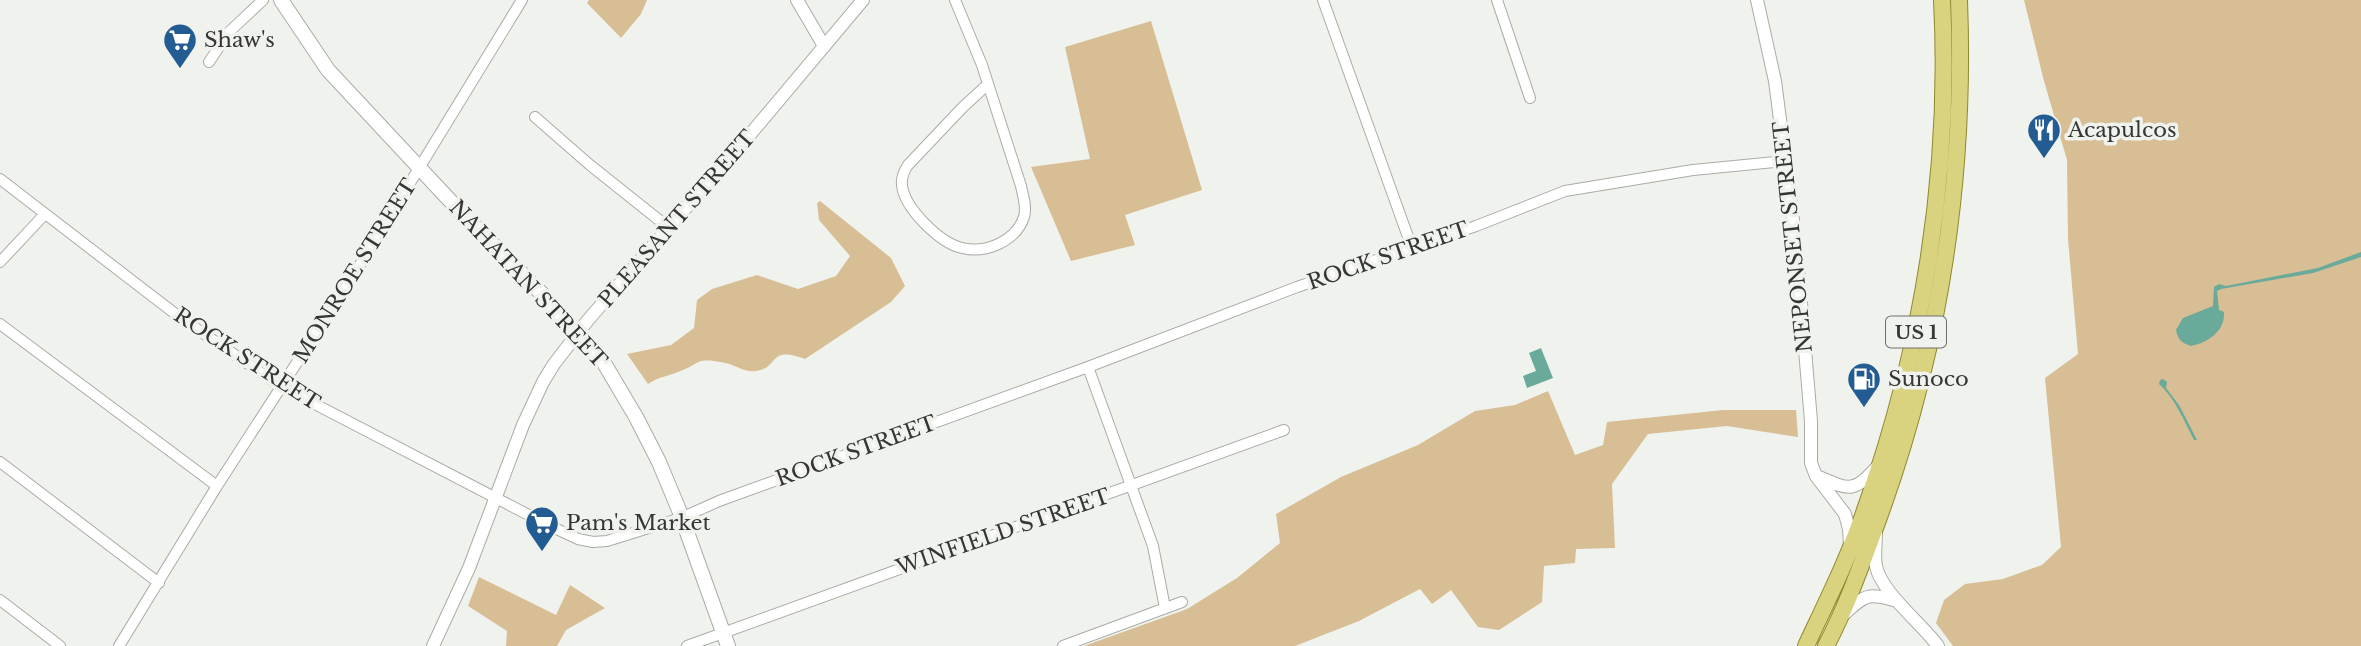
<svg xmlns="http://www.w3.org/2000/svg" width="2361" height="646" font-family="'Libre Baskerville',serif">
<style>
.green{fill:#d7be95}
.water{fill:#6aaa9b}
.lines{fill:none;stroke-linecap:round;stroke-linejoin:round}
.minor-casing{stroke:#a9aca6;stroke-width:12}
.tertiary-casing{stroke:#a9aca6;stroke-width:14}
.secondary-casing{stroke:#a9aca6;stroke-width:16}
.primary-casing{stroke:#8f882d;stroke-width:18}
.minor{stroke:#fff;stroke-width:10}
.tertiary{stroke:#fff;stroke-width:12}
.secondary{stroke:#fff;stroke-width:14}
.primary{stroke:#d9d27f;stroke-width:16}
.labels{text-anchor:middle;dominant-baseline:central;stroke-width:7;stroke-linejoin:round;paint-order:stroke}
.shield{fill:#f0f3ed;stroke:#6e6f6c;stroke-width:2}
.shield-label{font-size:19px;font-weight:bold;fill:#363735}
.poi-label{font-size:21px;fill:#363735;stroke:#f0f3ed;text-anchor:start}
.street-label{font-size:21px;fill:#363735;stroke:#f0f3ed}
</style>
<rect width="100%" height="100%" fill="#f0f3ed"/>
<!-- green -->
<path class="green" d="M 589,0 L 647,0 L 641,14 L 621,38 L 587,3 Z
M 2024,0 L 2361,0 L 2361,646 L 1953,646 L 1936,623 L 1944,600 L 1965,584 L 2003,579 L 2042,565 L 2061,547 L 2045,378 L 2078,354 L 2068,239 L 2067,160 L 2044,81 Z
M 1151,21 L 1202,190 L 1125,215 L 1135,245 L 1071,261 L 1031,167 L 1090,159 L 1065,47 Z
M 820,201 L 891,258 L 905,286 L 891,302 L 805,359 C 767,345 780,368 756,371 C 745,373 736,365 725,363 C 694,357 703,363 678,372 C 666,377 660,376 648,384 L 627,354 L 671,345 L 694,328 L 697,300 L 712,289 L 757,275 L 798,289 L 836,276 L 850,256 L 819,220 L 817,203 Z
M 1548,391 L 1575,455 L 1603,445 L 1607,422 L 1723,410 L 1796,410 L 1798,437 L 1727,426 L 1648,434 L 1612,484 L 1615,548 L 1576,549 L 1575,563 L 1544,566 L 1542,602 L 1499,630 L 1478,627 L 1451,590 L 1432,604 L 1420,589 L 1359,621 L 1295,646 L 1084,646 L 1187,609 L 1237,578 L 1280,543 L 1276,514 L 1341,477 L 1418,445 L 1475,411 L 1515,405 Z
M 479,577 L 556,615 L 570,585 L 605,608 L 566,630 L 557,646 L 506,646 L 507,631 L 468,606 Z"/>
<!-- water -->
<path class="water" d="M 2361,252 L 2361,257 L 2313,273 L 2221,289 L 2217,291 L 2219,310 L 2224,312 C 2225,331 2209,342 2191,346 C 2182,343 2178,340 2176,330 L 2183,318 L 2213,306 L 2214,287 L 2219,284 L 2226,286 L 2318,268 Z
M 1541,348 L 1553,378 L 1527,388 L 1523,376 L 1536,371 L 1529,353 Z
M 2163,379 L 2167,382 L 2166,388 L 2179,405 L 2197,440 L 2194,440 C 2184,421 2175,398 2159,384 L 2160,380 Z"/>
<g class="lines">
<!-- minor casing -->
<g class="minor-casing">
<path id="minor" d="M 955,0 L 982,65 L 1021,186 C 1023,196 1027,207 1024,217 C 1016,241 986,254 962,248 C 940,243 904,208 902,185 C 901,177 904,171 908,165 L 963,107 L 987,85
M 1323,0 L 1412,248
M 1497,0 L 1530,98
M 209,62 L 229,32 L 263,0
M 535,117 L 590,165 L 669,228
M 0,179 L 182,319 L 282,387 L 548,525 L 578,539 L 593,542 L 607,541 L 681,518 L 719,501 L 1088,367 L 1297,287 L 1476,226 L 1565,191 L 1693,170 L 1786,161
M 0,262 L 45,214
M 0,324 L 217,486
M 1088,367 L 1153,546 L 1165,608
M 0,462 L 159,583
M 0,600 L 60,646
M 119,646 L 217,486 L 353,276 L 522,0
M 687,646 L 1284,430
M 1063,646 L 1182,602"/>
</g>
<!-- tertiary casing -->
<g class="tertiary-casing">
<path id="tertiary" d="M 797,0 L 824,46
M 1757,0 L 1775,81 L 1796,243 L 1811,421 L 1811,463 L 1816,476 L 1845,514 L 1849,529 L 1850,544
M 1819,477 C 1851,491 1854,492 1878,466
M 1876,532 C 1876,543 1874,556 1876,566 C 1881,592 1922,624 1938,646
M 1842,616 C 1865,595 1866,592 1897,601
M 433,646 L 469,568 L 523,425 L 543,382 L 554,364 L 588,320 L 748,137 L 863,0"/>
</g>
<!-- secondary casing -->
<g class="secondary-casing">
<path id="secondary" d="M 281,0 L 328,70 L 456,207 L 546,298 L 604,363 L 636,417 L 659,462 L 679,510 L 728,646"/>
</g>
<!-- primary casing -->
<g class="primary-casing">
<path id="primary" d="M 1806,646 C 1827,601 1849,557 1865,510 C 1923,347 1951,173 1942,0
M 1826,646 C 1846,608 1860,568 1875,528 C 1938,359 1966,180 1959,0"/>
</g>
<!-- minor -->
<use href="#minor" class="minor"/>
<!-- tertiary -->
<use href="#tertiary" class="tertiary"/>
<!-- secondary -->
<use href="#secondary" class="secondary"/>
<!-- primary -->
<use href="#primary" class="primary"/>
</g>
<!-- icons -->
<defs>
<g id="supermarket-pin" transform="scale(1.75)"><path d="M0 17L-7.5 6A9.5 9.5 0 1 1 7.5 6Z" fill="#235b93" stroke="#f0f3ed"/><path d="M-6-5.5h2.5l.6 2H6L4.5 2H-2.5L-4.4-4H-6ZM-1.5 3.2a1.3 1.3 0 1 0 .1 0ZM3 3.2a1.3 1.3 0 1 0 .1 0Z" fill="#fff"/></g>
<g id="restaurant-pin" transform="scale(1.75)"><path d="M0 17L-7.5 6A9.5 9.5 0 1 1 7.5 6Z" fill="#235b93" stroke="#f0f3ed"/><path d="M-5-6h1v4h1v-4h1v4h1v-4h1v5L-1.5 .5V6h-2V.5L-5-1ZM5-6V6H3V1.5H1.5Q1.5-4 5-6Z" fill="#fff"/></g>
<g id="fuel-pin" transform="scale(1.75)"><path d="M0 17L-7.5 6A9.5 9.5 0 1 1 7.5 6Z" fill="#235b93" stroke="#f0f3ed"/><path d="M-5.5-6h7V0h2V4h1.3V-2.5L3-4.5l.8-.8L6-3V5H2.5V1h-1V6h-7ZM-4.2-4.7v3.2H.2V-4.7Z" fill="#fff"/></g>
</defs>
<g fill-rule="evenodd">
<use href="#supermarket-pin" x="180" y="40"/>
<use href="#restaurant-pin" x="2044" y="130"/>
<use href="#fuel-pin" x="1864" y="379"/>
<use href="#supermarket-pin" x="542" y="523"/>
</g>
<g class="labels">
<!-- shield labels -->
<rect class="shield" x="1886" y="316.5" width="60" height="31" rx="5"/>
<g class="shield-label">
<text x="1916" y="332">US 1</text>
</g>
<!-- poi labels -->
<g class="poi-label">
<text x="204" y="40">Shaw's</text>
<text x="2068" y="130">Acapulcos</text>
<text x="1888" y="379">Sunoco</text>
<text x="566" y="523">Pam's Market</text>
</g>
<!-- street labels -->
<g class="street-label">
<text transform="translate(677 219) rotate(-49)">PLEASANT STREET</text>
<text transform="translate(1793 237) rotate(-96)">NEPONSET STREET</text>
<text transform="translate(1388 256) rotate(-19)">ROCK STREET</text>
<text transform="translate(355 271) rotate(-58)">MONROE STREET</text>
<text transform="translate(528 284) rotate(47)">NAHATAN STREET</text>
<text transform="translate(247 359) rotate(33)">ROCK STREET</text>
<text transform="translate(856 451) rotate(-20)">ROCK STREET</text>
<text transform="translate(1003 532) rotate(-19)">WINFIELD STREET</text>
</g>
</g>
</svg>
